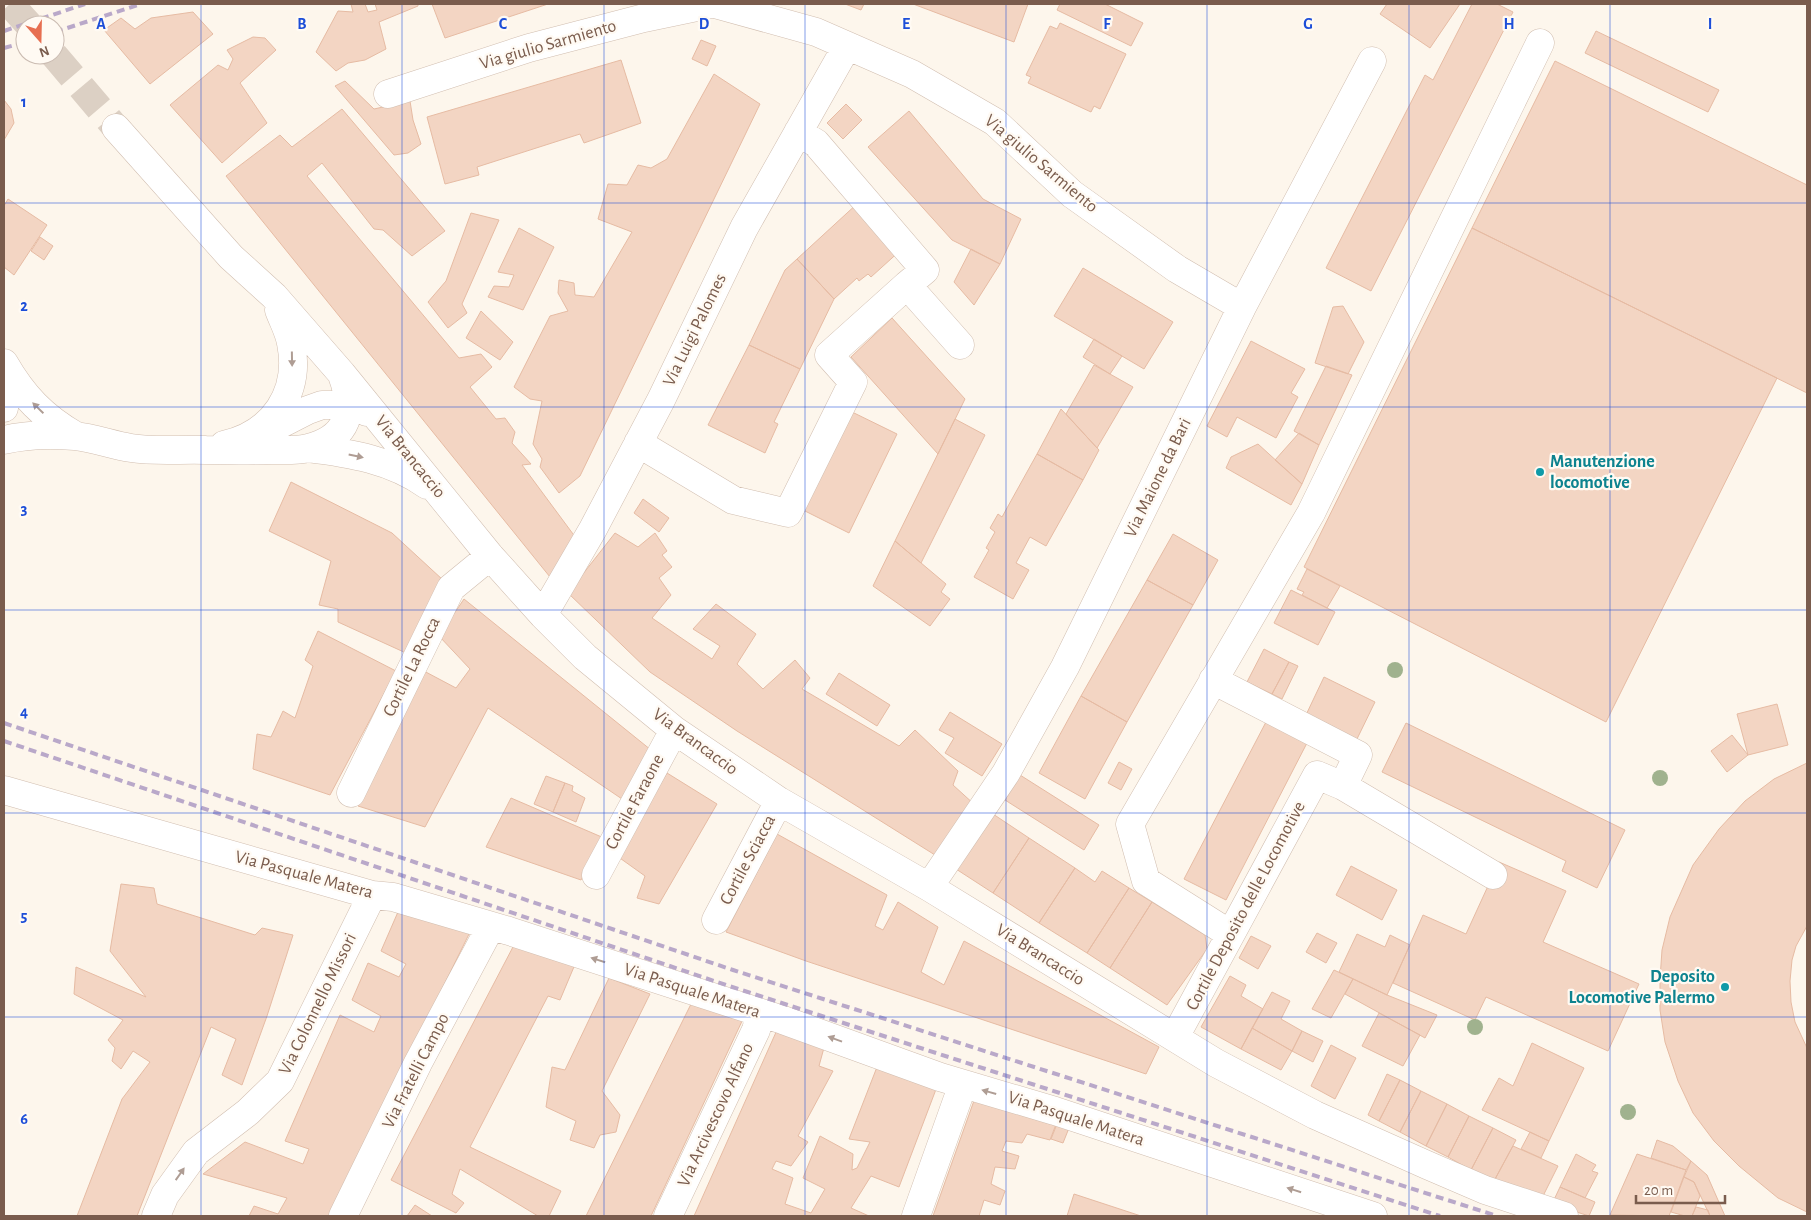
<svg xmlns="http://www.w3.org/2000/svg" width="1811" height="1220" font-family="'Alegreya Sans',sans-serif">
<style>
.building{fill:#f3d5c3;stroke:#e6bba3}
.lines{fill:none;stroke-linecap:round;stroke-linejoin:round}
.minor-tunnel{stroke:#dcd0c4;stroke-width:28;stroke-dasharray:28 14;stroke-linecap:butt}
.minor-casing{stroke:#d1beb0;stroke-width:29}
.minor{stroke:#fff;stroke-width:28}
.rail{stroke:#b9a8c9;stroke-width:4;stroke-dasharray:8 5;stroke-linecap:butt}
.tree{fill:#a0b28e}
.oneway{fill:#af9d94}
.grid{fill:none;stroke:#1d4ed8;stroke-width:1;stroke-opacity:0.55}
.culture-dot{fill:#0f9aa8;stroke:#fffaf3;stroke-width:2}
.labels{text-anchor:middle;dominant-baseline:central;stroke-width:4.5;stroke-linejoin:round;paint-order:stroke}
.street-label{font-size:18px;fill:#7a5c4d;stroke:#fffaf3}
.culture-label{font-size:18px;font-weight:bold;fill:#0d838f;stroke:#fffaf3;text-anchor:start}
.grid-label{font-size:16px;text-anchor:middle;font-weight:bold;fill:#1d4ed8;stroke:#fffaf3;stroke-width:4.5;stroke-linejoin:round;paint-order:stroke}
</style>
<rect width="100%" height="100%" fill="#fdf6ec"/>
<!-- building -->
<path class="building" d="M 351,4 L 365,4 L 368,12 L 377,10 L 375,4 L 418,4 L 418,6 L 379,22 L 386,49 L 365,60 L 348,63 L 336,71 L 316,52 L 338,11 L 353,12 Z
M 432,4 L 548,4 L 445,38 Z
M 845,4 L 864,4 L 861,10 Z
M 913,4 L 1028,4 L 1014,42 Z
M 1060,4 L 1105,4 L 1143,23 L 1131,46 L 1057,10 Z
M 1387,4 L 1460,4 L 1430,48 L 1380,14 Z
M 1472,4 L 1497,4 L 1513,12 L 1371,291 L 1326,268 L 1425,75 L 1433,80 Z
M 193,12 L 213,34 L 150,84 L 104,30 L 121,18 L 135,29 L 151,18 Z
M 1060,23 L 1126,54 L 1100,109 L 1094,106 L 1091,112 L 1028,83 L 1031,77 L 1026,75 L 1050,26 L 1057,29 Z
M 1596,31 L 1719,90 L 1708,112 L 1585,53 Z
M 253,37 L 265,38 L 276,50 L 240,83 L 267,123 L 222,163 L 170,105 L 218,65 L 228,70 L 233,59 L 227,50 Z
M 701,40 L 716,46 L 707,66 L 692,59 Z
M 621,60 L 641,123 L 584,143 L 580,134 L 477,167 L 479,175 L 445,184 L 427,117 Z
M 1555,61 L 1807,185 L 1807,393 L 1472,228 Z
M 714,74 L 760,104 L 580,476 L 559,493 L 540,467 L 542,459 L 533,444 L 542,401 L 530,399 L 514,387 L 550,316 L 568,311 L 558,293 L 559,280 L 574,283 L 575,295 L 594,297 L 632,232 L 598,219 L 608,184 L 627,185 L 638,165 L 651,168 L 667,159 Z
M 345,81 L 374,109 L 410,101 L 413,120 L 421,144 L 408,153 L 394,155 L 335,86 Z
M 4,100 L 11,109 L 14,123 L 4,140 Z
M 846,104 L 862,120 L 843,139 L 827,123 Z
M 342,109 L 445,231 L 412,256 L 383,230 L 374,229 L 322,163 L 307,176 L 459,358 L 481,354 L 492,367 L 470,387 L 496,419 L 505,418 L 515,432 L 512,443 L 531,464 L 522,465 L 576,538 L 550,577 L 226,176 L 280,135 L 292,147 Z
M 909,111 L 983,199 L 1021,219 L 1000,264 L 952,240 L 868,147 Z
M 8,199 L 47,225 L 14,275 L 4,267 L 4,206 Z
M 859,202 L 902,249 L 871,277 L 868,274 L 859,281 L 857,278 L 834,299 L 797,259 Z
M 471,213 L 499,220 L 462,304 L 467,313 L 448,328 L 428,302 L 446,281 Z
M 519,228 L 554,247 L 523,310 L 488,297 L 494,286 L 509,287 L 514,275 L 498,272 Z
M 1472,228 L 1777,378 L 1606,722 L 1304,567 Z
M 40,237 L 53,246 L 44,260 L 31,251 Z
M 971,249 L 1000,264 L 974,305 L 954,282 Z
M 797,259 L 834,299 L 800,369 L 749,345 L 785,270 Z
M 1083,268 L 1173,322 L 1144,369 L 1054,316 Z
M 1343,306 L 1364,342 L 1348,374 L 1315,363 L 1333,307 Z
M 481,311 L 513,342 L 500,360 L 466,338 Z
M 892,318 L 965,399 L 938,454 L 851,357 Z
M 1094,339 L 1122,356 L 1110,374 L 1083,357 Z
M 1251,341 L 1305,369 L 1291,393 L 1298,397 L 1276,438 L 1237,417 L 1227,437 L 1207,426 Z
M 749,345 L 800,369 L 774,422 L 778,424 L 765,453 L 708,425 Z
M 1094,365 L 1133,387 L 1097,448 L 1066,414 Z
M 1326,366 L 1352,375 L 1319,445 L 1294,431 Z
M 1061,409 L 1099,450 L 1083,480 L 1037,454 Z
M 850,411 L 897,434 L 849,533 L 801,509 Z
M 955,419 L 985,435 L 921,563 L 895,541 Z
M 1299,433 L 1319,445 L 1302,484 L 1275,460 Z
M 1258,444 L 1302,484 L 1291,505 L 1226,468 L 1231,457 Z
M 1037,454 L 1083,480 L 1046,546 L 1030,537 L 1016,563 L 1029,570 L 1013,599 L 974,577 L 989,550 L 986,548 L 995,532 L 990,528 L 998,514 L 1002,517 Z
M 291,482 L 392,533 L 443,580 L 406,653 L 338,622 L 338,609 L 319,605 L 331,561 L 269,531 Z
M 643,499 L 669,518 L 659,532 L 634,513 Z
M 615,533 L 638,547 L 655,533 L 667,551 L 662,555 L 672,567 L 659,578 L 671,595 L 652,618 L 712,659 L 720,646 L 693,629 L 716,604 L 756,634 L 737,664 L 763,689 L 795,660 L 810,678 L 802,689 L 899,746 L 915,730 L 958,771 L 953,785 L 975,805 L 935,855 L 737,731 L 650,672 L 568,593 Z
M 1173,534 L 1218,560 L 1193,605 L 1147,580 Z
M 895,541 L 946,584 L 941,592 L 950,599 L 930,626 L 873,586 Z
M 1307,569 L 1340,586 L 1327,608 L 1302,595 L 1304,592 L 1297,589 Z
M 1147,580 L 1193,605 L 1127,722 L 1081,696 Z
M 1291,590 L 1335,612 L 1318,645 L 1274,623 Z
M 464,599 L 651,750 L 622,799 L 488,708 L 425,827 L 358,806 L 422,670 L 456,688 L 470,669 L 439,636 Z
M 318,631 L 396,671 L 330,795 L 253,769 L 257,734 L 271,737 L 283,711 L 295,718 L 313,666 L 305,660 Z
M 1264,649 L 1289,662 L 1272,694 L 1247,682 Z
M 1289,662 L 1298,666 L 1282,699 L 1272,694 Z
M 839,673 L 890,705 L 877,726 L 826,694 Z
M 1324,677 L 1375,702 L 1356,741 L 1305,717 Z
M 1081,696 L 1127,722 L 1085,799 L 1039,773 Z
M 1777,704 L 1788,745 L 1748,755 L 1737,714 Z
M 950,712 L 1002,744 L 982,776 L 945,753 L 954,738 L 939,730 Z
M 1266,722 L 1307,743 L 1226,900 L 1184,879 Z
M 1406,723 L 1625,830 L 1597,888 L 1562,871 L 1566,861 L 1382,772 Z
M 1732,735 L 1748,755 L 1727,772 L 1711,751 Z
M 1119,762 L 1132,769 L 1121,790 L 1108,783 Z
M 1807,763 L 1807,926 L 1796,946 L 1792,960 L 1790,981 L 1791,1002 L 1795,1022 L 1807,1048 L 1807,1212 L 1778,1198 L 1739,1166 L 1714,1141 L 1693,1113 L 1678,1081 L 1665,1042 L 1660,1010 L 1660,979 L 1662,950 L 1670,917 L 1693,865 L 1719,829 L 1745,801 L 1774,779 Z
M 667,773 L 717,804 L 659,904 L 637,898 L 645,876 L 617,856 Z
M 1020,775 L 1099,825 L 1084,850 L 1005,800 Z
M 546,776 L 565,783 L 553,812 L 534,804 Z
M 565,783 L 573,786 L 572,791 L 585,798 L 576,822 L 553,812 Z
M 511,798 L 604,838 L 581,880 L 486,847 Z
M 990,812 L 1029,838 L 993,893 L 956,869 Z
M 777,834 L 887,895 L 875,926 L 883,930 L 898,902 L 938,927 L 921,972 L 944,985 L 964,941 L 1159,1047 L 1146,1074 L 806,961 L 726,932 Z
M 1029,838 L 1075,868 L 1039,923 L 993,893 Z
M 1499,862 L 1566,891 L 1543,942 L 1639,984 L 1608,1051 L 1486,997 L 1475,1020 L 1393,983 L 1423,915 L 1466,934 Z
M 1351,866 L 1397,890 L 1382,920 L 1336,895 Z
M 1075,868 L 1095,882 L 1102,871 L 1129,888 L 1087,953 L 1039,923 Z
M 121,884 L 154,888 L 157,904 L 255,935 L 262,928 L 293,935 L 267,1016 L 242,1085 L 222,1075 L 236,1039 L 211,1027 L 137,1216 L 77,1216 L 122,1099 L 150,1062 L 133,1051 L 121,1069 L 112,1061 L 115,1048 L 108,1040 L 123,1020 L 74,994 L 76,967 L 146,997 L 110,951 Z
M 1129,888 L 1152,902 L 1110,968 L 1087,953 Z
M 1152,902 L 1205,935 L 1207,949 L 1167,1005 L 1110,968 Z
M 401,905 L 471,930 L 330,1216 L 249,1216 L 254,1206 L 278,1214 L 287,1198 L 203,1174 L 245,1142 L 303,1164 L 309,1149 L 285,1141 L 340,1015 L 374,1032 L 381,1016 L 352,1000 L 368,963 L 399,977 L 406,964 L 381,951 Z
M 1317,933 L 1337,943 L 1326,963 L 1306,952 Z
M 1357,934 L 1385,947 L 1390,935 L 1410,945 L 1387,995 L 1339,972 Z
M 1251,936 L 1271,946 L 1258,969 L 1239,958 Z
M 514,945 L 576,962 L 560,1000 L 548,996 L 470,1147 L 561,1191 L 549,1216 L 538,1216 L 460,1169 L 452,1194 L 464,1203 L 456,1213 L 391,1180 Z
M 1334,970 L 1353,979 L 1331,1018 L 1312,1009 Z
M 1230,976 L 1246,985 L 1241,996 L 1263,1009 L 1241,1049 L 1201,1027 Z
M 609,978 L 650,994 L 602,1091 L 620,1115 L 616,1132 L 600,1135 L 594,1148 L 570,1140 L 576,1121 L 546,1107 L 552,1067 L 565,1070 Z
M 1353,979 L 1387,995 L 1437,1015 L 1425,1038 L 1345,994 Z
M 1272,992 L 1290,1001 L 1281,1019 L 1302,1031 L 1292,1051 L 1252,1028 Z
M 692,1002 L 743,1019 L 651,1216 L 586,1216 Z
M 1379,1013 L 1420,1035 L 1403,1066 L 1362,1046 Z
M 1252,1028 L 1292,1051 L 1281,1070 L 1241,1049 Z
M 777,1030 L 825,1044 L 819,1066 L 833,1071 L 798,1136 L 808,1142 L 791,1166 L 776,1161 L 772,1169 L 793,1178 L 785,1204 L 811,1213 L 825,1189 L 803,1178 L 820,1136 L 853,1154 L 852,1170 L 857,1168 L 870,1142 L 849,1139 L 877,1067 L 938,1084 L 899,1187 L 871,1176 L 851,1208 L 869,1216 L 694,1216 Z
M 1302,1031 L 1323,1041 L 1313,1062 L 1292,1051 Z
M 1532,1043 L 1584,1068 L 1549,1141 L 1482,1110 L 1499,1078 L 1513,1086 Z
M 1331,1045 L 1356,1058 L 1335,1099 L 1311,1086 Z
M 1387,1074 L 1400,1080 L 1379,1121 L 1368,1115 Z
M 1400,1080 L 1421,1091 L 1400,1132 L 1379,1121 Z
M 1421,1091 L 1447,1104 L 1426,1146 L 1400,1132 Z
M 976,1095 L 1058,1119 L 1050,1140 L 1027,1134 L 1022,1143 L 1006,1141 L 1002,1151 L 1019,1156 L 1015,1169 L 995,1167 L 991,1184 L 1005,1191 L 1000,1205 L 984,1200 L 979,1216 L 933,1216 Z
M 1447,1104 L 1469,1116 L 1448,1157 L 1426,1146 Z
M 1469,1116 L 1493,1128 L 1471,1170 L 1448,1157 Z
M 1059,1119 L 1071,1123 L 1063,1143 L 1051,1139 Z
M 1493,1128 L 1516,1140 L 1494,1181 L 1471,1170 Z
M 1530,1132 L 1549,1141 L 1541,1158 L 1521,1149 Z
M 1657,1140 L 1673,1146 L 1691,1161 L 1686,1170 L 1651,1158 Z
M 1513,1146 L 1558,1166 L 1541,1200 L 1494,1181 Z
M 1576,1154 L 1596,1165 L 1592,1171 L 1598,1173 L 1585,1198 L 1560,1187 Z
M 1637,1154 L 1686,1170 L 1669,1216 L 1610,1215 Z
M 1691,1161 L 1707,1175 L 1725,1216 L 1710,1216 L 1694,1182 L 1684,1177 Z
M 1684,1177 L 1694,1182 L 1700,1196 L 1692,1216 L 1685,1216 L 1671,1212 Z
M 1560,1187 L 1595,1202 L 1589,1216 L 1552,1204 Z
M 1074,1194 L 1141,1216 L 1067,1216 Z
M 415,1205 L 432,1216 L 407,1216 Z
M 1696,1207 L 1708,1210 L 1710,1216 L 1692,1216 Z"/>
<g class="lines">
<!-- minor-tunnel -->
<path class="minor-tunnel" d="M 10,4 L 29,25
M 54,55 L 116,128"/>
<!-- minor casing -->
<g class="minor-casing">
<path id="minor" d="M 715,4 L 816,32 L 912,74 L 995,122 L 1072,194 L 1177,269 L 1242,307
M 388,94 L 529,48 L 644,18 L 711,4
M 116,128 L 231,257 L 274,296 L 342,374 L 490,556 L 543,615 L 585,657 L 674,730 L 779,801 L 929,887 L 1216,1063 L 1315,1115 L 1427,1165 L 1485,1190 L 1564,1216
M 798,132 L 816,143 L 925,270 L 907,285
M 4,363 C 23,396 43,417 76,436
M 4,367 L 7,381 L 4,408
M 265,432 L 308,410 L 322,405 L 350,405 L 367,412
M 4,440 C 28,434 51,434 75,436 C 94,438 112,445 131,448 C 156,452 181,449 206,450 C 228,450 249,451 271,450 C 283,450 297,451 308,448 C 349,438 355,410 342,375
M 638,443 L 733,500 L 788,513 L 853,382 L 829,355 L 907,285 L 960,345
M 224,445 C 273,434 301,393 291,343 C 289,331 283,321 279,310
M 308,448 C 350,453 392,460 427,485
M 543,615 L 593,529 L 661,400 L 744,228 L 847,46
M 1213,680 L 1358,755 L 1343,786
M 4,790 L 372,895 L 393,897 L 509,931 L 783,1020 L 940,1077 L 1055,1111 L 1373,1216
M 351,793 L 451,588 L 490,556
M 596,875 L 674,730
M 929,887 L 1006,773 L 1065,667 L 1242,307 L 1372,61
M 716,920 L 779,801
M 1230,934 L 1146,881 L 1130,824 L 1311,513 L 1540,43
M 1175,1037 L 1317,775 L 1343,786 L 1493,875
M 156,1216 L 165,1195 L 196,1152 L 248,1112 L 280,1081 L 372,895
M 343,1216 L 418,1063 L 491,926
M 668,1216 L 756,1030 L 761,1013
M 916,1216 L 958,1098 L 961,1084"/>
</g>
<!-- minor -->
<use href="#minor" class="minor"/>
<!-- rail -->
<path class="rail" d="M 4,31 L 85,4
M 55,32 L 141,4
M 4,48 L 25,42
M 4,723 L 733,970 L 1497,1216
M 4,741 L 726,985 L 1440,1216"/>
</g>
<!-- trees -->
<g class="tree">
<circle cx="1395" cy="670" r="8"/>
<circle cx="1660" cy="778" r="8"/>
<circle cx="1475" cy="1027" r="8"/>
<circle cx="1628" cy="1112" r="8"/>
</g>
<!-- one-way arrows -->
<defs><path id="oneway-solid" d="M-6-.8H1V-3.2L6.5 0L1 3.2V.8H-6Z" transform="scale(1.25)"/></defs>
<g class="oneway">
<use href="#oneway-solid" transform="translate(292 359) rotate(89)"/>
<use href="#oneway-solid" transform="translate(38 408) rotate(-136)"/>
<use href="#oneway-solid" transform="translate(356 456) rotate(12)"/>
<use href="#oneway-solid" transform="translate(598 960) rotate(-162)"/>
<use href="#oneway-solid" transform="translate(835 1039) rotate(-160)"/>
<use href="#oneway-solid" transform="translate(989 1092) rotate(-164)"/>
<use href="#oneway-solid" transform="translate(180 1174) rotate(-55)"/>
<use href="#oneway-solid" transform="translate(1294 1190) rotate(-162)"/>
</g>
<!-- grid -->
<path class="grid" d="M 201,4 L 201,1216M 402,4 L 402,1216M 604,4 L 604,1216M 805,4 L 805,1216M 1006,4 L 1006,1216M 1207,4 L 1207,1216M 1409,4 L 1409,1216M 1610,4 L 1610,1216M 4,203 L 1807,203M 4,407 L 1807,407M 4,610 L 1807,610M 4,813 L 1807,813M 4,1017 L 1807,1017"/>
<!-- markers -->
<g class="culture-dot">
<circle cx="1540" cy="472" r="5"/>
<circle cx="1725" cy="987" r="5"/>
</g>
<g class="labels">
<!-- street labels -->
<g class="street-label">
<text transform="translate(548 45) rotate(-16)">Via giulio Sarmiento</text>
<text transform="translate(1041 164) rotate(40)">Via giulio Sarmiento</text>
<text transform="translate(695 330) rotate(-64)">Via Luigi Palomes</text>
<text transform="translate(410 457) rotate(51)">Via Brancaccio</text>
<text transform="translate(1158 478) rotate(-64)">Via Maione da Bari</text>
<text transform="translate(412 667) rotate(-64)">Cortile La Rocca</text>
<text transform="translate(695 742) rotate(36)">Via Brancaccio</text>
<text transform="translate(635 802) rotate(-62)">Cortile Faraone</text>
<text transform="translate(748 860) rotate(-62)">Cortile Sciacca</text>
<text transform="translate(304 875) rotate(15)">Via Pasquale Matera</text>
<text transform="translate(1246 906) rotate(-62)">Cortile Deposito delle Locomotive</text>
<text transform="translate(1040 955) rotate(32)">Via Brancaccio</text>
<text transform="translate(692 991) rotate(18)">Via Pasquale Matera</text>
<text transform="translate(318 1004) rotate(-64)">Via Colonnello Missori</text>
<text transform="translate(416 1071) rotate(-63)">Via Fratelli Campo</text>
<text transform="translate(716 1115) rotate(-65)">Via Arcivescovo Alfano</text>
<text transform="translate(1076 1119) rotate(18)">Via Pasquale Matera</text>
</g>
<!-- culture labels -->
<g class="culture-label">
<text x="1550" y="462">Manutenzione<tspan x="1550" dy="21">locomotive</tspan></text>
<text x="1715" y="977" text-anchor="end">Deposito<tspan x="1715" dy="21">Locomotive Palermo</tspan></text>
</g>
</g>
<g class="grid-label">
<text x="101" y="29">A</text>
<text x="302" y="29">B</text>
<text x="503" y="29">C</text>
<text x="704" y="29">D</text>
<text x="906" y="29">E</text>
<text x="1107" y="29">F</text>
<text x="1308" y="29">G</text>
<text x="1509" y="29">H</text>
<text x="1710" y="29">I</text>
<text x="24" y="107">1</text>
<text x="24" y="311">2</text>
<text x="24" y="514">3</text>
<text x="24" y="717">4</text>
<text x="24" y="921">5</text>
<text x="24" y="1124">6</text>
</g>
<!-- border -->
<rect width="1811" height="1220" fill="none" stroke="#7a5c4d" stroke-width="10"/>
<!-- north arrow -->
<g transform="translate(40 40) rotate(160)"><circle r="24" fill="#fffaf3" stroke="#cabbb1"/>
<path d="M0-4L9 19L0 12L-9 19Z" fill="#e76f51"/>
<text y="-8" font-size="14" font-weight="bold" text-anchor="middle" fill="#7a5c4d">N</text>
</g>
<!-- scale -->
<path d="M1636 1195v8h89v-8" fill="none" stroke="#7a5c4d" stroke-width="2.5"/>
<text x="1644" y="1195" font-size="15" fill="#7a5c4d" stroke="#fffaf3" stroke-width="4" paint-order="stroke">20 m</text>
</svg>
